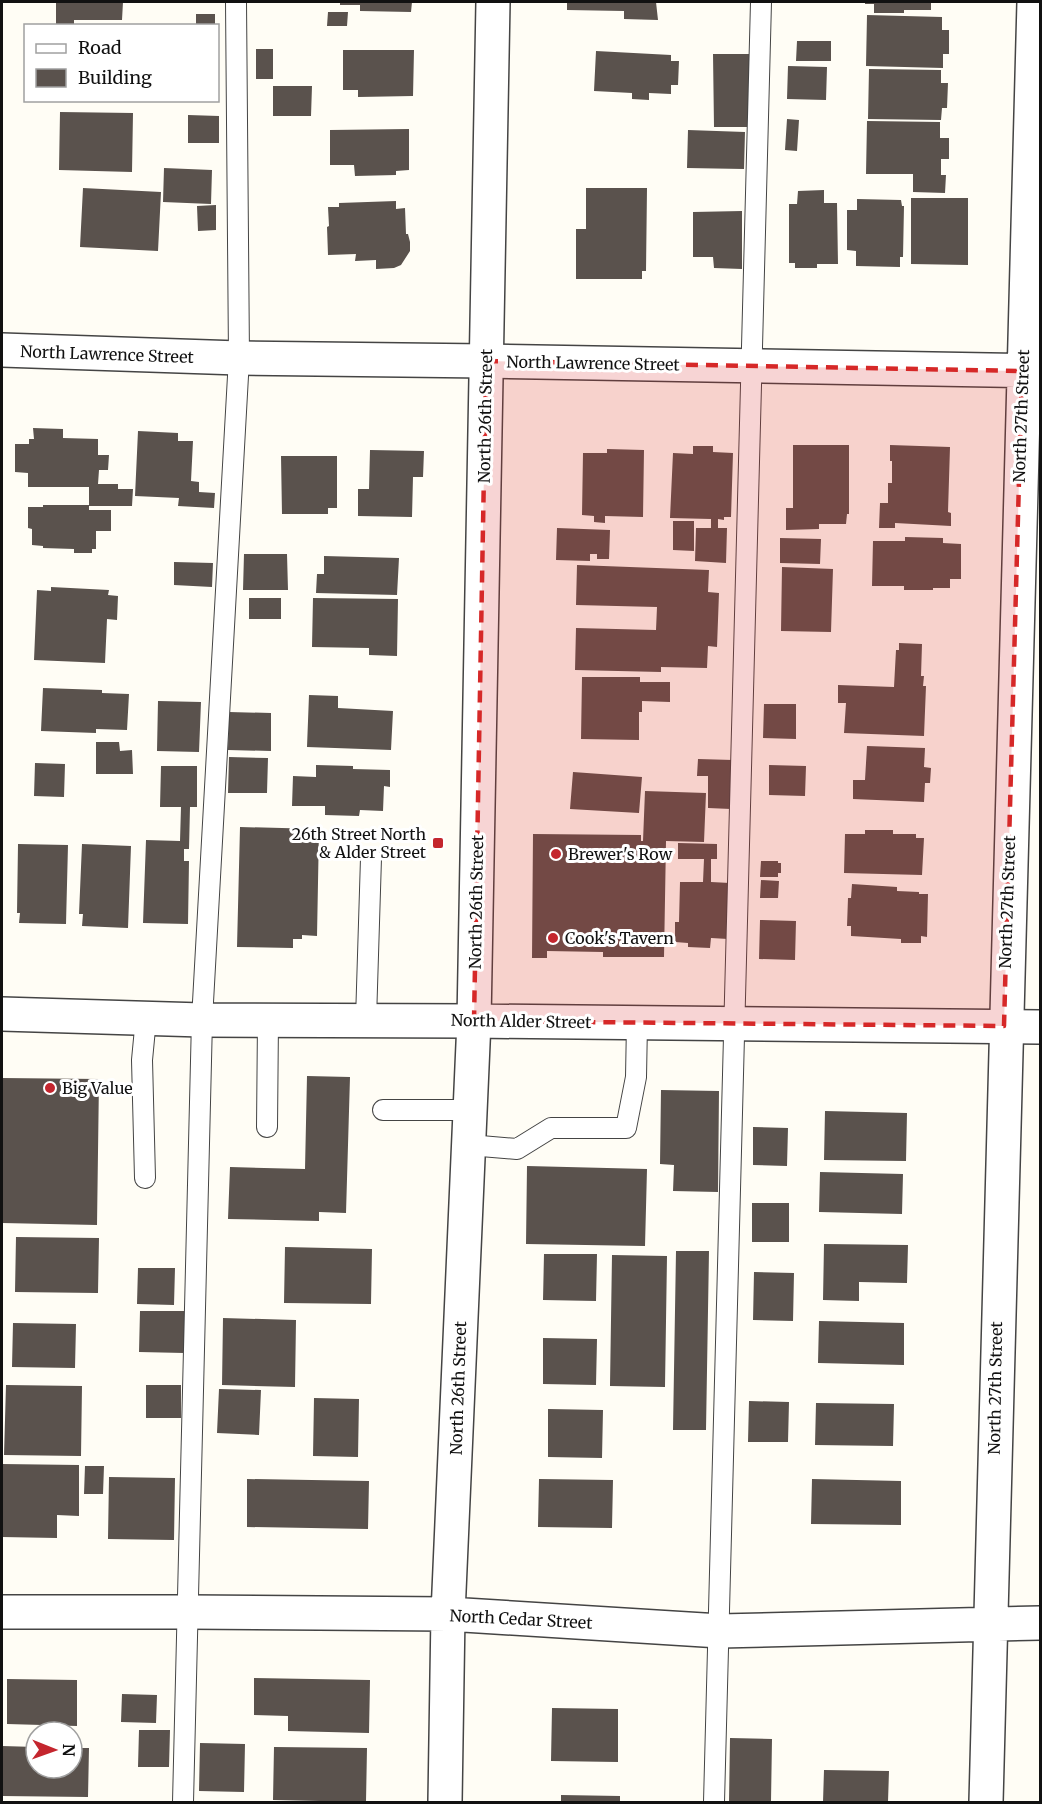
<svg xmlns="http://www.w3.org/2000/svg" width="1042" height="1804" font-family="Merriweather,serif">
<style>
.building{fill:#5a524d}
.lines{fill:none;stroke-linecap:round;stroke-linejoin:round}
.service-casing{stroke:#444;stroke-width:22}
.minor-casing{stroke:#444;stroke-width:36}
.tertiary-casing{stroke:#444;stroke-width:36}
.service{stroke:#fff;stroke-width:20}
.minor{stroke:#fff;stroke-width:33}
.tertiary{stroke:#fff;stroke-width:33}
.marked{fill:#d62828;fill-opacity:0.2;stroke:#d62828;stroke-width:4.5;stroke-dasharray:12 8;stroke-linejoin:round}
.poi-dot{fill:#c4262e;stroke:#fff;stroke-width:2}
.labels{text-anchor:middle;dominant-baseline:central;stroke-width:6;stroke-linejoin:round;paint-order:stroke}
.street-label{font-size:16px;fill:#111;stroke:#fff}
.poi-label{font-size:16px;fill:#111;stroke:#fff;text-anchor:start}
</style>
<rect width="100%" height="100%" fill="#fffdf5"/>
<!-- building -->
<path class="building" d="M 56,2 L 123,2 L 122,20 L 74,20 L 74,24 L 56,24 Z
M 340,2 L 412,2 L 411,12 L 360,11 L 360,5 L 340,5 Z
M 567,2 L 656,2 L 658,20 L 624,19 L 624,11 L 567,10 Z
M 865,2 L 931,2 L 931,10 L 904,10 L 904,13 L 874,13 L 874,4 L 865,4 Z
M 328,12 L 348,12 L 347,26 L 327,26 Z
M 196,14 L 215,14 L 215,26 L 196,26 Z
M 867,15 L 942,17 L 942,30 L 949,30 L 949,54 L 943,54 L 943,68 L 866,66 Z
M 797,41 L 831,41 L 831,61 L 796,61 Z
M 256,49 L 273,49 L 273,79 L 256,79 Z
M 343,50 L 414,50 L 413,96 L 358,97 L 358,90 L 343,90 Z
M 596,51 L 671,55 L 671,61 L 679,61 L 678,85 L 671,85 L 671,94 L 649,93 L 649,100 L 632,99 L 632,93 L 594,91 Z
M 713,54 L 753,54 L 753,127 L 714,127 Z
M 788,66 L 827,67 L 826,100 L 787,99 Z
M 869,69 L 941,70 L 941,83 L 948,83 L 947,108 L 942,108 L 941,120 L 868,119 Z
M 273,86 L 312,86 L 311,116 L 273,116 Z
M 60,112 L 133,113 L 132,172 L 59,170 Z
M 188,115 L 219,116 L 219,143 L 188,143 Z
M 787,119 L 799,120 L 797,151 L 785,150 Z
M 867,121 L 940,122 L 940,138 L 949,138 L 949,159 L 941,159 L 941,175 L 946,175 L 945,193 L 913,192 L 913,174 L 866,174 Z
M 409,129 L 409,170 L 396,171 L 396,175 L 355,176 L 354,165 L 330,165 L 330,130 Z
M 688,130 L 745,132 L 744,169 L 687,168 Z
M 164,168 L 212,170 L 211,204 L 163,202 Z
M 83,188 L 161,192 L 158,251 L 80,247 Z
M 586,188 L 647,188 L 646,271 L 642,271 L 642,279 L 576,279 L 576,229 L 586,229 Z
M 824,190 L 824,203 L 837,203 L 838,264 L 817,264 L 817,268 L 795,268 L 795,263 L 789,263 L 789,204 L 797,204 L 798,191 Z
M 911,198 L 968,198 L 968,265 L 911,264 Z
M 857,199 L 901,200 L 902,206 L 904,206 L 903,257 L 900,257 L 900,267 L 856,266 L 856,251 L 847,250 L 847,210 L 857,210 Z
M 396,201 L 396,209 L 405,208 L 406,234 L 408,234 L 410,242 L 410,251 L 401,265 L 394,268 L 376,269 L 376,260 L 355,261 L 356,254 L 328,255 L 327,227 L 329,226 L 328,207 L 339,207 L 339,203 Z
M 216,205 L 216,230 L 198,231 L 197,206 Z
M 742,211 L 742,269 L 714,268 L 713,257 L 693,257 L 693,212 Z
M 33,428 L 63,429 L 63,438 L 98,439 L 98,455 L 109,455 L 108,470 L 99,470 L 98,484 L 118,484 L 118,489 L 133,489 L 132,506 L 89,506 L 89,487 L 28,487 L 28,473 L 15,472 L 15,444 L 29,444 L 29,439 L 34,439 Z
M 138,431 L 178,433 L 178,441 L 193,441 L 191,481 L 199,482 L 199,492 L 215,493 L 214,508 L 178,506 L 179,498 L 135,496 Z
M 793,445 L 849,445 L 849,514 L 847,514 L 846,524 L 819,524 L 819,529 L 786,530 L 786,508 L 793,508 Z
M 890,445 L 950,447 L 948,512 L 951,513 L 951,526 L 895,523 L 895,528 L 879,528 L 880,503 L 888,503 L 888,483 L 892,483 L 892,461 L 890,461 Z
M 693,446 L 713,446 L 713,452 L 733,453 L 731,517 L 724,517 L 724,520 L 718,519 L 718,528 L 727,528 L 726,563 L 695,561 L 696,528 L 711,528 L 711,519 L 670,518 L 673,453 L 693,454 Z
M 607,449 L 644,450 L 643,517 L 605,516 L 605,523 L 594,522 L 594,516 L 582,515 L 583,453 L 607,453 Z
M 370,450 L 424,451 L 423,477 L 413,477 L 412,517 L 358,516 L 358,489 L 369,489 Z
M 281,456 L 337,456 L 337,508 L 328,508 L 328,514 L 282,514 Z
M 43,505 L 89,505 L 89,510 L 111,510 L 111,531 L 96,531 L 96,549 L 92,549 L 92,553 L 74,553 L 74,549 L 43,548 L 43,546 L 32,545 L 32,529 L 28,528 L 28,507 L 43,507 Z
M 673,521 L 694,521 L 694,551 L 673,550 Z
M 557,528 L 610,530 L 609,559 L 597,559 L 597,554 L 590,554 L 590,561 L 556,560 Z
M 905,537 L 943,538 L 943,543 L 961,544 L 961,579 L 950,579 L 950,588 L 933,588 L 933,590 L 904,590 L 904,586 L 872,586 L 873,541 L 905,541 Z
M 780,538 L 821,539 L 820,564 L 780,563 Z
M 244,554 L 287,554 L 288,590 L 243,590 Z
M 324,556 L 399,558 L 397,595 L 316,593 L 317,574 L 324,574 Z
M 174,562 L 213,563 L 212,587 L 174,585 Z
M 577,565 L 709,570 L 708,592 L 719,593 L 717,647 L 708,646 L 707,668 L 661,667 L 661,672 L 575,670 L 576,628 L 656,630 L 657,607 L 576,605 Z
M 782,567 L 833,569 L 831,632 L 781,631 Z
M 51,587 L 109,590 L 108,595 L 118,596 L 117,620 L 107,619 L 105,663 L 34,660 L 37,590 L 51,591 Z
M 249,598 L 281,598 L 281,619 L 249,619 Z
M 313,598 L 398,599 L 397,656 L 369,655 L 369,648 L 312,647 Z
M 899,643 L 922,644 L 921,676 L 924,676 L 923,686 L 926,686 L 924,736 L 844,733 L 846,703 L 838,703 L 838,685 L 894,687 L 896,650 L 899,650 Z
M 582,677 L 640,677 L 640,682 L 670,682 L 670,702 L 642,701 L 642,712 L 639,712 L 639,740 L 581,739 Z
M 43,688 L 102,690 L 102,693 L 129,694 L 127,730 L 96,729 L 96,733 L 41,731 Z
M 309,695 L 338,696 L 338,708 L 393,711 L 391,750 L 307,747 Z
M 158,701 L 201,702 L 199,752 L 157,751 Z
M 764,704 L 796,704 L 796,739 L 763,738 Z
M 229,712 L 271,713 L 271,751 L 228,750 Z
M 96,742 L 119,742 L 120,751 L 132,750 L 133,774 L 96,774 Z
M 867,746 L 925,748 L 924,767 L 931,768 L 930,783 L 925,783 L 924,802 L 853,799 L 853,780 L 865,780 Z
M 229,757 L 268,758 L 267,793 L 228,793 Z
M 698,759 L 733,760 L 731,809 L 708,808 L 708,776 L 697,776 Z
M 35,763 L 65,764 L 64,797 L 34,796 Z
M 316,765 L 353,766 L 353,769 L 390,770 L 390,787 L 384,786 L 383,811 L 360,810 L 359,816 L 325,815 L 325,806 L 292,806 L 293,776 L 316,777 Z
M 769,765 L 806,766 L 805,796 L 769,795 Z
M 161,766 L 197,766 L 197,807 L 190,807 L 189,849 L 184,849 L 184,861 L 189,861 L 188,924 L 143,923 L 146,840 L 180,841 L 181,807 L 160,807 Z
M 573,772 L 642,777 L 639,813 L 570,809 Z
M 645,791 L 706,793 L 704,842 L 666,841 L 664,957 L 603,957 L 603,952 L 547,951 L 547,958 L 532,958 L 533,834 L 641,835 L 641,841 L 643,841 Z
M 240,827 L 319,829 L 317,936 L 302,935 L 302,939 L 293,939 L 293,948 L 237,947 Z
M 865,830 L 893,830 L 893,834 L 916,834 L 916,838 L 924,838 L 922,875 L 844,873 L 845,834 L 865,834 Z
M 678,843 L 717,844 L 717,859 L 711,859 L 711,882 L 730,883 L 728,939 L 711,938 L 710,948 L 688,947 L 688,943 L 675,942 L 675,922 L 679,922 L 680,882 L 703,882 L 704,859 L 678,859 Z
M 18,844 L 68,845 L 66,924 L 19,923 L 20,913 L 17,913 Z
M 82,844 L 131,846 L 128,928 L 82,926 L 83,914 L 79,914 Z
M 761,861 L 778,861 L 778,863 L 781,863 L 781,873 L 778,873 L 778,877 L 760,877 Z
M 761,880 L 779,881 L 778,898 L 760,898 Z
M 852,884 L 897,887 L 897,891 L 919,892 L 919,894 L 928,894 L 927,937 L 921,936 L 921,943 L 901,943 L 901,939 L 851,936 L 851,926 L 847,926 L 848,898 L 851,898 Z
M 760,920 L 796,921 L 795,960 L 759,959 Z
M 307,1076 L 350,1077 L 346,1213 L 319,1212 L 319,1221 L 228,1219 L 230,1167 L 305,1169 Z
M 2,1078 L 99,1079 L 97,1225 L 2,1223 Z
M 661,1090 L 719,1091 L 718,1192 L 673,1191 L 674,1165 L 660,1164 Z
M 825,1111 L 907,1113 L 906,1161 L 824,1160 Z
M 753,1127 L 788,1128 L 787,1166 L 753,1165 Z
M 527,1166 L 647,1169 L 645,1246 L 526,1244 Z
M 820,1172 L 903,1174 L 902,1214 L 819,1212 Z
M 752,1203 L 789,1203 L 789,1242 L 752,1242 Z
M 16,1237 L 99,1238 L 98,1293 L 15,1292 Z
M 824,1244 L 908,1245 L 907,1283 L 859,1282 L 859,1301 L 823,1300 Z
M 285,1247 L 372,1249 L 371,1304 L 284,1303 Z
M 676,1251 L 709,1251 L 706,1430 L 673,1430 Z
M 544,1254 L 597,1254 L 596,1301 L 543,1300 Z
M 612,1255 L 667,1256 L 665,1387 L 610,1386 Z
M 138,1268 L 175,1268 L 174,1305 L 137,1304 Z
M 754,1272 L 794,1273 L 793,1321 L 753,1320 Z
M 140,1311 L 184,1311 L 184,1353 L 139,1352 Z
M 223,1318 L 296,1320 L 295,1387 L 222,1385 Z
M 819,1321 L 904,1323 L 904,1365 L 818,1363 Z
M 13,1323 L 76,1324 L 75,1368 L 12,1367 Z
M 543,1338 L 597,1339 L 596,1385 L 543,1384 Z
M 6,1385 L 82,1386 L 81,1456 L 4,1455 Z
M 146,1385 L 181,1385 L 181,1418 L 146,1418 Z
M 219,1389 L 261,1390 L 259,1435 L 217,1433 Z
M 314,1398 L 359,1399 L 358,1457 L 313,1456 Z
M 749,1401 L 789,1402 L 788,1442 L 748,1442 Z
M 816,1403 L 894,1404 L 893,1446 L 815,1445 Z
M 548,1409 L 603,1410 L 602,1458 L 548,1457 Z
M 2,1464 L 79,1465 L 79,1516 L 57,1515 L 57,1538 L 2,1537 Z
M 85,1466 L 104,1466 L 103,1494 L 84,1494 Z
M 109,1477 L 175,1478 L 174,1540 L 108,1539 Z
M 247,1479 L 369,1481 L 368,1529 L 247,1527 Z
M 539,1479 L 613,1480 L 612,1528 L 538,1527 Z
M 812,1479 L 901,1481 L 901,1525 L 811,1524 Z
M 254,1678 L 370,1680 L 369,1733 L 288,1731 L 288,1716 L 254,1715 Z
M 7,1679 L 77,1680 L 77,1726 L 7,1724 Z
M 122,1694 L 157,1695 L 156,1723 L 121,1722 Z
M 552,1708 L 618,1709 L 618,1762 L 551,1761 Z
M 139,1730 L 170,1730 L 169,1767 L 138,1767 Z
M 730,1738 L 772,1739 L 771,1802 L 729,1802 Z
M 200,1743 L 245,1744 L 244,1792 L 199,1791 Z
M 2,1746 L 36,1747 L 36,1768 L 72,1768 L 72,1748 L 89,1748 L 88,1797 L 2,1796 Z
M 274,1747 L 367,1748 L 366,1802 L 273,1800 Z
M 824,1770 L 889,1771 L 888,1802 L 823,1802 Z
M 561,1795 L 620,1796 L 620,1802 L 561,1802 Z"/>
<g class="lines">
<!-- service casing -->
<g class="service-casing">
<path id="service" d="M 366,1020 L 371,858
M 383,1110 L 470,1110
M 267,1127 L 268,1020
M 469,1145 L 517,1149 L 551,1128 L 626,1128 L 636,1077 L 637,1023
M 145,1178 L 142,1060 L 146,1018
M 183,1802 L 202,1020 L 239,358 L 236,2
M 714,1802 L 761,2"/>
</g>
<!-- minor casing -->
<g class="minor-casing">
<path id="minor" d="M 2,350 L 239,358 L 486,361 L 1040,371
M 2,1612 L 188,1612 L 448,1614 L 720,1631 L 1040,1623
M 445,1802 L 448,1614 L 474,1021
M 986,1802 C 998,1202 1014,602 1034,2"/>
</g>
<!-- tertiary casing -->
<g class="tertiary-casing">
<path id="tertiary" d="M 2,1014 L 202,1020 L 474,1021 L 1040,1027
M 474,1021 L 493,2"/>
</g>
<!-- service -->
<use href="#service" class="service"/>
<!-- minor -->
<use href="#minor" class="minor"/>
<!-- tertiary -->
<use href="#tertiary" class="tertiary"/>
</g>
<!-- marked area -->
<path class="marked" d="M 486,361 L 1022,371 L 1004,1026 L 474,1021 Z"/>
<!-- markers -->
<g class="poi-dot">
<rect x="432" y="837" width="12" height="12" rx="3"/>
<circle cx="556" cy="854" r="6"/>
<circle cx="553" cy="938" r="6"/>
<circle cx="50" cy="1088" r="6"/>
</g>
<g class="labels">
<!-- street labels -->
<g class="street-label">
<text transform="translate(107 354) rotate(2)">North Lawrence Street</text>
<text transform="translate(593 363) rotate(1)">North Lawrence Street</text>
<text transform="translate(485 416) rotate(-89)">North 26th Street</text>
<text transform="translate(1021 416) rotate(-88)">North 27th Street</text>
<text transform="translate(476 902) rotate(-89)">North 26th Street</text>
<text transform="translate(1007 902) rotate(-88)">North 27th Street</text>
<text transform="translate(521 1021) rotate(1)">North Alder Street</text>
<text transform="translate(458 1388) rotate(-88)">North 26th Street</text>
<text transform="translate(995 1388) rotate(-89)">North 27th Street</text>
<text transform="translate(521 1619) rotate(3)">North Cedar Street</text>
</g>
<!-- poi labels -->
<g class="poi-label">
<text x="426" y="834" text-anchor="end">26th Street North<tspan x="426" dy="18">&amp; Alder Street</tspan></text>
<text x="568" y="854">Brewer's Row</text>
<text x="565" y="938">Cook's Tavern</text>
<text x="62" y="1088">Big Value</text>
</g>
</g>
<!-- border -->
<rect width="1042" height="1804" fill="none" stroke="#111111" stroke-width="6"/>
<!-- legend -->
<rect x="24" y="24" width="195" height="78" fill="#ffffff" stroke="#a0a0a0" stroke-width="1.5"/>
<rect x="36" y="44" width="30" height="9" fill="#ffffff" stroke="#a0a0a0" stroke-width="1.5"/>
<text x="78" y="54" font-size="18" fill="#111111">Road</text>
<rect x="36" y="69" width="30" height="18" fill="#5a524d" stroke="#a0a0a0" stroke-width="1.5"/>
<text x="78" y="84" font-size="18" fill="#111111">Building</text>
<!-- north arrow -->
<g transform="translate(54 1750) rotate(91)"><circle r="28" fill="#ffffff" stroke="#a0a0a0" stroke-width="1.5"/>
<path d="M0-4.5L10 22L0 15L-10 22Z" fill="#c4262e"/>
<text y="-9" font-size="16" font-weight="bold" text-anchor="middle" fill="#111111">N</text>
</g>
</svg>
